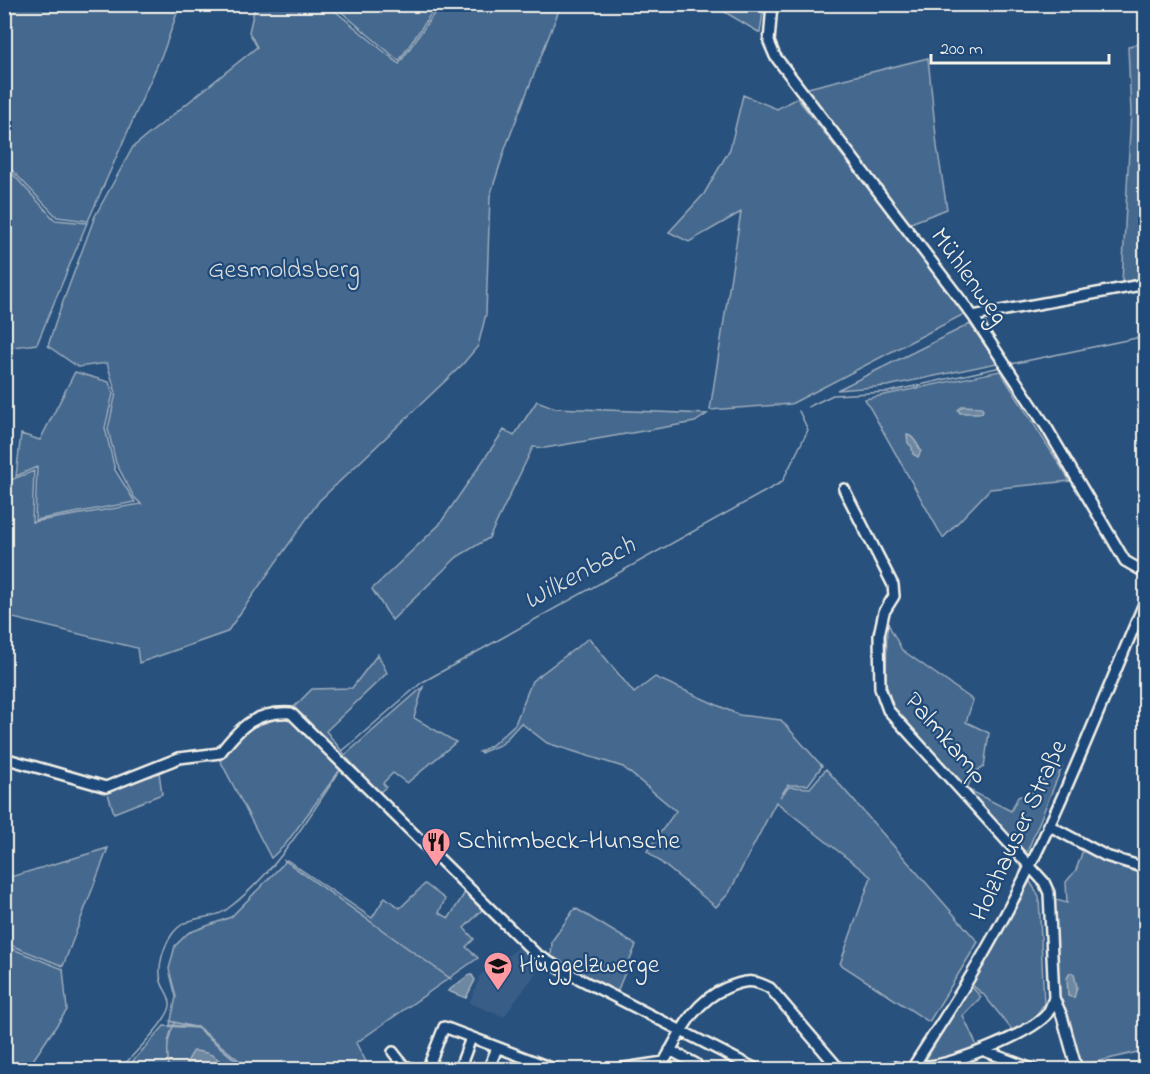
<svg xmlns="http://www.w3.org/2000/svg" width="1150" height="1074" font-family="'Indie Flower',sans-serif">
<style>
.built{fill:#375d86}
.green{fill:#45688e;stroke:#9cacbb;stroke-width:1.5}
.water{fill:#6e88a2;stroke:#a4b2be;stroke-width:1.5}
.lines{fill:none;stroke-linecap:round;stroke-linejoin:round}
.stream{stroke:#a4b2be;stroke-width:1.5}
.minor-casing{stroke:#f4f1e8;stroke-width:14}
.minor{stroke:#1f4a7a;stroke-width:9}
.labels{text-anchor:middle;dominant-baseline:central;stroke-width:4.5;stroke-linejoin:round;paint-order:stroke}
.park-label{font-size:26px;fill:#dadcda;stroke:#1f4a7a}
.street-label{font-size:26px;fill:#f4f1e8;stroke:#1f4a7a}
.poi-label{font-size:26px;fill:#f4f1e8;stroke:#1f4a7a;text-anchor:start}
.water-label{font-size:27px;font-style:italic;fill:#d9dcda;stroke:#1f4a7a}
</style>
<rect width="100%" height="100%" fill="#28517e"/>
<filter id="ink" filterUnits="userSpaceOnUse"><feTurbulence type="fractalNoise" baseFrequency=".0167" numOctaves="2"/><feDisplacementMap in="SourceGraphic" scale="12" xChannelSelector="R" yChannelSelector="G"/><feConvolveMatrix kernelMatrix="1 2 1 2 8 2 1 2 1" color-interpolation-filters="sRGB"/></filter>
<g filter="url(#ink)">
<!-- built -->
<path class="built" d="M 521,946 L 541,966 L 504,1017 L 469,1003 L 479,979 L 478,977 Z"/>
<!-- green -->
<path class="green" d="M 5,4 L 180,5 L 164,50 L 88,221 L 57,217 L 9,167 L 5,165 Z
M 340,4 L 437,4 L 437,5 L 399,61 L 338,9 Z
M 258,5 L 299,5 L 335,11 L 399,64 L 440,5 L 561,5 L 506,146 L 490,196 L 486,314 L 478,346 L 462,365 L 319,501 L 227,632 L 139,663 L 137,648 L 5,616 L 5,482 L 34,471 L 32,522 L 141,504 L 134,497 L 116,463 L 108,429 L 116,393 L 107,363 L 78,367 L 48,346 L 57,318 L 95,216 L 133,147 L 257,47 L 249,32 L 255,6 Z
M 713,5 L 764,5 L 760,33 Z
M 1145,41 L 1145,278 L 1122,282 L 1131,112 L 1128,47 Z
M 928,58 L 937,146 L 947,209 L 908,224 L 804,89 Z
M 743,95 L 777,109 L 797,98 L 966,313 L 791,404 L 710,410 L 741,212 L 689,242 L 669,232 L 704,194 L 730,149 Z
M 5,168 L 8,169 L 55,220 L 87,223 L 37,344 L 5,348 Z
M 970,324 L 997,363 L 887,386 L 837,390 Z
M 1000,371 L 1070,481 L 990,489 L 943,538 L 865,399 Z
M 75,372 L 109,382 L 113,394 L 105,428 L 115,470 L 135,502 L 35,520 L 37,467 L 16,476 L 21,434 L 40,440 Z
M 537,401 L 555,408 L 707,414 L 695,422 L 545,448 L 533,447 L 489,538 L 457,557 L 392,620 L 372,589 L 439,525 L 504,430 L 514,436 Z
M 887,622 L 902,650 L 973,700 L 966,722 L 989,733 L 984,767 L 974,772 L 967,789 L 1011,811 L 1018,797 L 1034,791 L 1053,767 L 1062,767 L 1027,852 L 1022,855 L 944,768 L 893,706 L 886,684 Z
M 589,638 L 634,693 L 655,677 L 739,715 L 781,720 L 822,766 L 808,785 L 788,785 L 780,797 L 789,787 L 810,788 L 826,769 L 978,942 L 929,1022 L 840,964 L 871,877 L 776,802 L 729,893 L 716,907 L 647,851 L 676,811 L 623,767 L 547,743 L 521,723 L 502,744 L 481,753 L 479,752 L 492,745 L 515,724 L 532,681 Z
M 378,654 L 387,673 L 326,731 L 345,755 L 423,687 L 414,718 L 456,742 L 407,783 L 393,773 L 383,783 L 386,787 L 379,793 L 348,759 L 285,845 L 271,858 L 220,760 L 242,731 L 285,716 L 312,689 L 352,688 Z
M 159,772 L 162,794 L 114,813 L 107,791 Z
M 108,848 L 63,966 L 5,943 L 5,892 L 10,877 Z
M 1083,850 L 1105,862 L 1145,875 L 1145,1069 L 1144,1069 L 1142,1051 L 1079,1066 L 1068,1016 L 1059,996 L 1053,899 L 1067,903 L 1066,882 L 1076,870 Z
M 287,860 L 372,918 L 385,897 L 400,908 L 425,884 L 445,899 L 439,913 L 449,918 L 466,891 L 484,908 L 464,928 L 474,939 L 466,947 L 478,958 L 356,1043 L 370,1069 L 250,1069 L 198,1027 L 170,1025 L 176,997 L 169,969 L 175,946 L 188,933 L 231,917 Z
M 1029,880 L 1039,896 L 1044,1004 L 1033,1020 L 1013,1031 L 984,995 L 971,984 L 993,950 Z
M 575,908 L 636,945 L 617,992 L 551,958 L 552,941 Z
M 5,946 L 63,969 L 67,1010 L 27,1069 L 5,1069 Z
M 970,985 L 981,997 L 963,1016 L 978,1048 L 964,1051 L 962,1069 L 920,1070 Z
M 164,1026 L 197,1028 L 246,1069 L 125,1070 Z"/>
<!-- water -->
<path class="water" d="M 963,406 L 981,407 L 983,410 L 982,413 L 960,413 L 958,410 Z
M 907,435 C 913,435 918,445 921,451 L 918,457 L 913,454 L 912,447 L 908,443 Z
M 1070,973 L 1074,974 L 1077,987 L 1074,998 L 1068,996 L 1067,978 Z
M 469,975 L 472,975 L 475,980 L 466,998 L 448,991 Z
M 193,1051 C 209,1052 217,1055 226,1069 L 187,1069 L 185,1066 Z"/>
<g class="lines">
<!-- stream -->
<path class="stream" d="M 1011,364 L 1146,336
M 808,407 L 833,395 L 888,392 L 1001,367
M 339,754 L 421,683 L 782,482 L 808,430 L 799,411
M 284,860 L 451,979
M 170,1021 L 198,1028 L 248,1070
M 119,1070 C 131,1057 168,1021 170,1006 C 171,995 163,990 161,981 C 157,966 164,945 173,933 C 189,913 211,921 226,910 C 276,873 307,820 341,769 L 338,765
M 169,1070 C 167,1052 166,1039 175,1023"/>
<!-- minor casing -->
<g class="minor-casing">
<path id="minor" d="M 772,4 L 769,42 L 775,56 L 973,316 L 1047,428 L 1125,561 L 1146,573
M 973,316 L 1146,284
M 844,489 L 893,585 L 894,596 L 884,612 L 879,635 L 880,688 L 888,710 L 1044,882 L 1049,893 L 1054,998 L 1062,1016 L 1077,1070
M 4,758 L 106,787 L 179,758 L 220,753 C 240,727 255,711 291,713 L 536,954 L 566,972 L 758,1070
M 1048,825 L 1106,856 L 1146,868
M 670,1050 L 696,1064 L 698,1070
M 982,1050 L 1035,1070
M 393,1052 L 403,1065 L 416,1070
M 915,1064 C 919,1065 924,1066 928,1066 C 953,1065 1031,1033 1047,1014 C 1050,1010 1052,1003 1054,998
M 427,1070 L 444,1027 L 557,1070
M 459,1070 L 471,1038
M 488,1070 L 497,1048
M 611,1070 L 664,1062 C 680,1033 693,1002 726,988 C 745,980 752,979 770,988 L 840,1070
M 879,1070 L 895,1067 L 910,1070
M 911,1070 C 937,1029 965,988 988,946 C 1051,836 1096,715 1146,599"/>
</g>
<!-- minor -->
<use href="#minor" class="minor"/>
</g>
</g>
<!-- icons -->
<defs>
<g id="restaurant-pin" transform="scale(1.5)"><path d="M0 17L-7.5 6A9.5 9.5 0 1 1 7.5 6Z" fill="#ff9aa2" stroke="#1f4a7a"/><path d="M-5-6h1v4h1v-4h1v4h1v-4h1v5L-1.5 .5V6h-2V.5L-5-1ZM5-6V6H3V1.5H1.5Q1.5-4 5-6Z" fill="#111"/></g>
<g id="school-pin" transform="scale(1.5)"><path d="M0 17L-7.5 6A9.5 9.5 0 1 1 7.5 6Z" fill="#ff9aa2" stroke="#1f4a7a"/><path d="M0-5L7-2L0 1L-7-2ZM-4 1L0 2.5L4 1V4Q0 6-4 4Z" fill="#111"/></g>
</defs>
<g fill-rule="evenodd">
<use href="#restaurant-pin" x="436" y="842"/>
<use href="#school-pin" x="498" y="966"/>
</g>
<g class="labels">
<!-- park labels -->
<g class="park-label">
<text x="284" y="271">Gesmoldsberg</text>
</g>
<!-- street labels -->
<g class="street-label">
<text transform="translate(968 277) rotate(54)">Mühlenweg</text>
<text transform="translate(945 739) rotate(49)">Palmkamp</text>
<text transform="translate(1020 831) rotate(-65)">Holzhauser Straße</text>
</g>
<!-- poi labels -->
<g class="poi-label">
<text x="457" y="842">Schirmbeck-Hunsche</text>
<text x="519" y="966">Hüggelzwerge</text>
</g>
<!-- water labels -->
<g class="water-label">
<text transform="translate(580 574) rotate(-29)">Wilkenbach</text>
</g>
</g>
<!-- margin -->
<rect width="1150" height="1074" fill="none" stroke="#1f4a7a" stroke-width="24"/>
<rect x="12" y="12" width="1126" height="1050" fill="none" stroke="#f4f1e8" stroke-width="2" filter="url(#ink)"/>
<!-- scale -->
<path d="M931 54v9h178v-9" fill="none" stroke="#f4f1e8" stroke-width="3"/>
<text x="940" y="54" font-size="18" fill="#f4f1e8" stroke="#1f4a7a" stroke-width="4.5" paint-order="stroke">200 m</text>
</svg>
